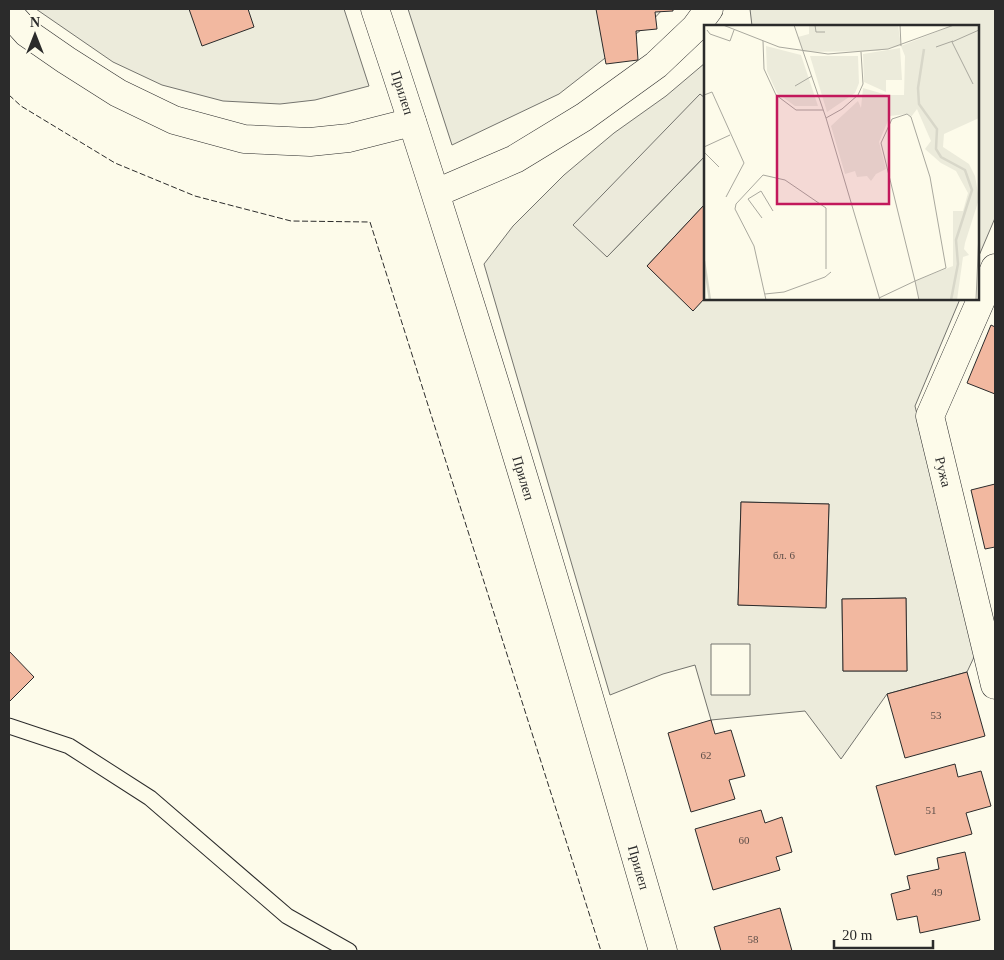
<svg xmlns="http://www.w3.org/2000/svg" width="1004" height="960" font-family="'Times New Roman',serif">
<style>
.green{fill:#ecebdb;stroke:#74746e;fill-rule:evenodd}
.parking{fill:#eceadb;stroke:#74746e}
.building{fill:#f2b8a0;stroke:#2b2b2b}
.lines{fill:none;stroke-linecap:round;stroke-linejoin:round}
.lane-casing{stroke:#2b2b2b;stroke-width:17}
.street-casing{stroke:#2b2b2b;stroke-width:29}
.secondary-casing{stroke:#2b2b2b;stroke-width:29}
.primary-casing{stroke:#2b2b2b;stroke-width:29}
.lane{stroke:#fdfbea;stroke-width:15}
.street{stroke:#fdfbea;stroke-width:28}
.secondary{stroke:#fdfbea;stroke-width:28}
.primary{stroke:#fdfbea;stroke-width:28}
.fence{stroke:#2b2b2b;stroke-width:1;stroke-dasharray:6 2.5;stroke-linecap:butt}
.labels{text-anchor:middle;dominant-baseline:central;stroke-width:4;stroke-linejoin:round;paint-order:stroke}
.number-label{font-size:11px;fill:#5d4e48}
.street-label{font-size:14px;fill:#2b2b2b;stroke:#fdfbea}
.inset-river{fill:none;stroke:#d8d7c9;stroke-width:2.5}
.inset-road{fill:none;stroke:#a9a89e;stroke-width:1}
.view{fill:#c2185b;fill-opacity:0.15;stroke:#c2185b;stroke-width:2.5}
.inset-edge{fill:none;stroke:#2b2b2b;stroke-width:2.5}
</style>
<rect width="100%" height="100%" fill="#fdfbea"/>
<!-- green -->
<path class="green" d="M 36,9 L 344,9 L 369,86 L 315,100 L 280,104 L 223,101 L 162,85 L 113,62 Z
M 408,9 L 663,9 L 650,23 L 559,94 L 452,145 Z
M 750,9 L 995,9 L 995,218 L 978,258 L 978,26 L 752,26 Z
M 705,63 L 705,129 L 608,256 L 705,156 L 705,204 L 647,266 L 693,310 L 705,298 L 960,299 L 915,406 L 975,655 L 967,672 L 887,694 L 841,759 L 805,711 L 711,720 L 695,665 L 663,674 L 610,695 L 484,264 L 513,226 L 564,175 L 614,133 L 666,96 ZM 741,502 L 829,504 L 826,607 L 738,605 ZM 906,598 L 907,671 L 843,671 L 842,599 ZM 711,644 L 750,644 L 750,695 L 711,695 Z"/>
<!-- parking -->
<path class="parking" d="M 700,94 L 705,98 L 705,156 L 607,257 L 573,225 Z"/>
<!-- building -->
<path class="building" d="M 189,9 L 248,9 L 254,27 L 202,46 Z
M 596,9 L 673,9 L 673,11 L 655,12 L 657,29 L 636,31 L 638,60 L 606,64 Z
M 705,204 L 705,298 L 693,311 L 647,266 Z
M 991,325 L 995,327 L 995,394 L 967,383 Z
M 995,484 L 995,547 L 985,549 L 971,490 Z
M 741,502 L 829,504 L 826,608 L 738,605 Z
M 906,598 L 907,671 L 843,671 L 842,599 Z
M 9,651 L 34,677 L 9,702 Z
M 967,672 L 985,736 L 905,758 L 887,694 Z
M 711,720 L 715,734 L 731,730 L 745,776 L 729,780 L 735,799 L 691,812 L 668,733 Z
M 955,764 L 958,777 L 981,771 L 991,806 L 966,813 L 972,834 L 895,855 L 876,786 Z
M 761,810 L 765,823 L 782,817 L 792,852 L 776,857 L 780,870 L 713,890 L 695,829 Z
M 965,852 L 980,920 L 920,933 L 917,916 L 897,920 L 891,894 L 910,889 L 907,876 L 939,869 L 937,858 Z
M 780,908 L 792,951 L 721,951 L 714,927 Z"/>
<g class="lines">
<!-- lane casing -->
<g class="lane-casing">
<path id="lane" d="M 9,726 L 69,746 L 150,798 L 287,916 L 349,951"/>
</g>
<!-- street casing -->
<g class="street-casing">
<g id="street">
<path id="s1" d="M 995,268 L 930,416 L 995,685"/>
</g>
</g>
<!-- secondary casing -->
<g class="secondary-casing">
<g id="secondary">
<path id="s2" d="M 375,9 C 479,320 572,636 663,951"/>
</g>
</g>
<!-- primary casing -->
<g class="primary-casing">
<path id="primary" d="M 9,13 L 27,33 L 66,60 L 118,93 L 174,120 L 244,139 L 310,142 L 349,138 L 412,122
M 436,193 L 515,159 L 584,117 L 656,65 L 695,28 L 709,9"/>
</g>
<!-- lane -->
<use href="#lane" class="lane"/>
<!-- street -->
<use href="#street" class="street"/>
<!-- secondary -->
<use href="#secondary" class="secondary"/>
<!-- primary -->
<use href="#primary" class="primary"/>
<!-- fence -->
<path class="fence" d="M 9,95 L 21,106 L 115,163 L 195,196 L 291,221 L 370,222 L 601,951"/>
</g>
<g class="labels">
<!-- number labels -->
<g class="number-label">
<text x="784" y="555">бл. 6</text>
<text x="936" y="715">53</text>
<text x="706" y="755">62</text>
<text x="931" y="810">51</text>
<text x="744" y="840">60</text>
<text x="937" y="892">49</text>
<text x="753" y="939">58</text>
</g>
<!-- street labels -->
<g class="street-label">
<text stroke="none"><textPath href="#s2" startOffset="88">Прилеп</textPath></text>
<text stroke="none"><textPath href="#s1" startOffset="219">Ружа</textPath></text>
<text stroke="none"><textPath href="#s2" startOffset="492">Прилеп</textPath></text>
<text stroke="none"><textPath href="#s2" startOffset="898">Прилеп</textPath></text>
</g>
</g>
<!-- overview -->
<g transform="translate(704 25)">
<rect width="275" height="275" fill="#fdfbea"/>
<path d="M 105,0 L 194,0 L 197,21 L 250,0 L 275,0 L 275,93 L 240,109 L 239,122 L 265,139 L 271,151 L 275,174 L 261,218 L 260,224 L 265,230 L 259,232 L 253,275 L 215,275 L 211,256 L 249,241 L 249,186 L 259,186 L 264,168 L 252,146 L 237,138 L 221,124 L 227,116 L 213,84 L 207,92 L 203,89 L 186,91 L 175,117 L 182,144 L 172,149 L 167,156 L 163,151 L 153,152 L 151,146 L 141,149 L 127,101 L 154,76 L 157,83 L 159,63 L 183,70 L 200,70 L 201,31 L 197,21 L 173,26 L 99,27 L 94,12 L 105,9 ZM 62,21 L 97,30 L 114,81 L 91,81 L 73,68 L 63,46 ZM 196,23 L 198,55 L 182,55 L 182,67 L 160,57 L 159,29 ZM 106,31 L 154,31 L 155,58 L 151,68 L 123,87 Z" fill="#ecebdb"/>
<path class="inset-river" d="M 220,24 L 214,63 L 215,79 L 233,104 L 232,124 L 237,132 L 261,145 L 268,165 L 252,215 L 254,239 L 247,275M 0,236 L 6,275"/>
<path class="inset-road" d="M 19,0 L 75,22 L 124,29 L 184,24 L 250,0M 90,0 L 122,93 L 176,275M 111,0 L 112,7 L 121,7M 196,0 L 197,21M 3,5 L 6,9 L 26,16 L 30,5M 59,16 L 60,44 L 72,70 L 92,85 L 119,85M 232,22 L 249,16M 269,59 L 248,17 L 275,5M 91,61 L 108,51M 0,70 L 8,67 L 40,138 L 22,172M 122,93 L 138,84 L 154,70 L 159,59 L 157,27M 0,122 L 26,110M 0,127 L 15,142M 58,193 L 44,174 L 57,166 L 69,186M 61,269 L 80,267 L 121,252 L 127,247M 175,273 L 211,256 L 242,243 L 226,152 L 207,92 L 203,89 L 188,94 L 177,118 L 211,256 L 215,275M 62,275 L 50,221 L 31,184 L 32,179 L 59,150 L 81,155 L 122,183 L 122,244M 272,275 L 275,207"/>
<path class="view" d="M 73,71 L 185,71 L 185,179 L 73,179 Z"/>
<rect width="275" height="275" class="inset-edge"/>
</g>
<!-- border -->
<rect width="1004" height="960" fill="none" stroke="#2b2b2b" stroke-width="20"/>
<!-- north arrow -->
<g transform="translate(35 35)" stroke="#fdfbea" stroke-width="4" paint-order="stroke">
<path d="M0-4L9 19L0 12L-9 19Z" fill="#2b2b2b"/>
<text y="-8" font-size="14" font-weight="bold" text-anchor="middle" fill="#2b2b2b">N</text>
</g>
<!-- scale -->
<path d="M834 940v8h99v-8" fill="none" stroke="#2b2b2b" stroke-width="2.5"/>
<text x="842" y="940" font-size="15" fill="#2b2b2b" stroke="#fdfbea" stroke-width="4" paint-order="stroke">20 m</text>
</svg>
